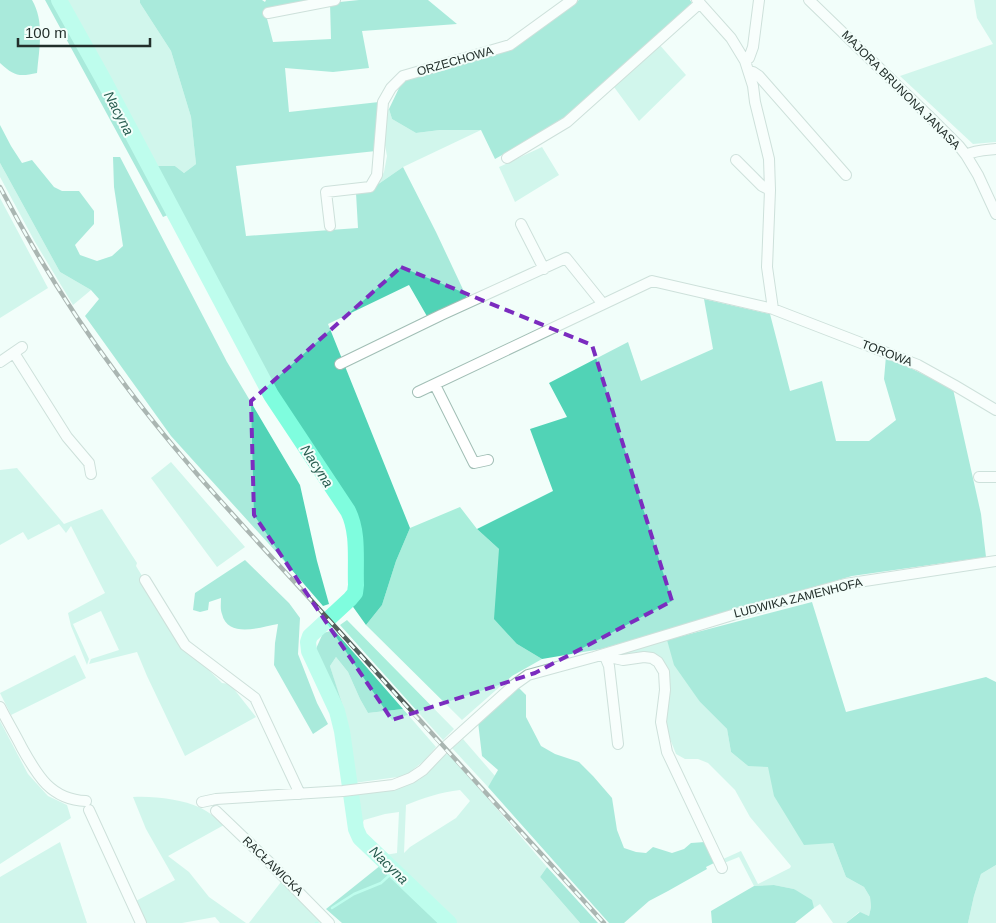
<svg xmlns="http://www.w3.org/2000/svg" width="996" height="923" font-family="Arial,sans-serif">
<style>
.green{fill:#a9eedb;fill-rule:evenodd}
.forest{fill:#51d3b6}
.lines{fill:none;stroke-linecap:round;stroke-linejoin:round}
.stream{stroke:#7ffdde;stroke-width:2.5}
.river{stroke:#7ffdde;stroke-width:16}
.minor-casing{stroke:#a1beb5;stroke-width:12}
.minor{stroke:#fff;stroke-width:10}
.rail-casing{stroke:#535f5b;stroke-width:4.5}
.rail{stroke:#f2fefa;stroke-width:2.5;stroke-dasharray:8;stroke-linecap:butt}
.marked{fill:none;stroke:#7b2cbf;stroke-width:4;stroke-dasharray:10 6;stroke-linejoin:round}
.labels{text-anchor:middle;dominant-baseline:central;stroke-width:4;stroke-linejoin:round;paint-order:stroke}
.street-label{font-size:12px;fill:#232f2b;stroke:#f2fefa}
.water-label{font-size:14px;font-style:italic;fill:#275c4f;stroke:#f2fefa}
</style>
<rect width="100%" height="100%" fill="#f2fefa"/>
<!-- green -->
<path class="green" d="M 67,0 L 140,0 L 140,3 L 171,51 L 191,117 L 196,164 L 184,173 L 175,166 L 157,166 Z
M 974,0 L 996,0 L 996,142 L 973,144 L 900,76 L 993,44 L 977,18 Z
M 658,43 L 686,75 L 639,121 L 614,87 Z
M 389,109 L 392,119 L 416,133 L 440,130 L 481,130 L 403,167 L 377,185 L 384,172 L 387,156 L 383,135 L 385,110 Z
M 542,147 L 559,175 L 515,202 L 499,167 Z
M 0,163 L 60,272 L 91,290 L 73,305 L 35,242 L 0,177 Z
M 0,198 L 48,288 L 0,318 Z
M 171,462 L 245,547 L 217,567 L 151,478 Z
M 17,468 L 64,524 L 102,509 L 137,563 L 136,566 L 185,647 L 222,683 L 230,684 L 256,717 L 185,756 L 147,676 L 137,652 L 89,664 L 91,659 L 119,650 L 101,611 L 73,624 L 89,659 L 87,665 L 71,626 L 68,613 L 105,593 L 71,526 L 66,533 L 59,524 L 28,540 L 23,532 L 0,545 L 0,470 Z
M 460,507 L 477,529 L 499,549 L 517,644 L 542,659 L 512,676 L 462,720 L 366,625 L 382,605 L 396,561 L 410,528 Z
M 347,620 L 454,729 L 443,740 L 340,625 Z
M 666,637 L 700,702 L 727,729 L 731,752 L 748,766 L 768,766 L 833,843 L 846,877 L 864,887 L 870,897 L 871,907 L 869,916 L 859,912 L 846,923 L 833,923 L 820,904 L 814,908 L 794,889 L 774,885 L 754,886 L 739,857 L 724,863 L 721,860 L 741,851 L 758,884 L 790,868 L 791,866 L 750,817 L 735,790 L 708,763 L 698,759 L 685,759 L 676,754 L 663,721 L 659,658 L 618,656 L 622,651 Z
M 75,655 L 86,678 L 11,715 L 0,693 Z
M 336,657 L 348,672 L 360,699 L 368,713 L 403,709 L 436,747 L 425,760 L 405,776 L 354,783 L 353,758 L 346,718 L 330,666 Z
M 0,721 L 28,774 L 48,796 L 67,805 L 71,818 L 0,864 Z
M 463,739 L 495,776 L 488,787 L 452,748 Z
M 449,753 L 547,867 L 540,877 L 580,923 L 453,923 L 388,863 L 360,835 L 362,828 L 364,834 L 385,855 L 397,853 L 399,812 L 385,814 L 364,820 L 359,832 L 353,794 L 397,787 L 419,780 L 436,760 ZM 460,790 L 470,801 L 456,818 L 410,847 L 404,853 L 406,805 C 423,798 441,792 460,790 Z
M 133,797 C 155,796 181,799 201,808 C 209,812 217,819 224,825 L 168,856 L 189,872 L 209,897 L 246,923 L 220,923 L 215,917 L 182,923 L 143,923 L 136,901 L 175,880 L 146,829 Z
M 60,842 L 87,923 L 0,923 L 0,877 Z
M 996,865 L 996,923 L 968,923 L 974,896 L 981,874 Z
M 281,882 L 318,919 L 320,923 L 249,923 Z"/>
<!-- forest -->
<path class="forest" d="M 0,0 L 32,0 C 45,22 39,49 37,73 C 19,77 14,76 0,63 Z
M 45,0 L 55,0 L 170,214 L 163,217 Z
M 63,0 L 67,0 L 156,166 L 175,166 L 184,173 L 196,164 L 191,117 L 171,51 L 140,3 L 140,0 L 262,0 L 265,2 L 266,0 L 320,0 L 265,11 L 273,42 L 331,39 L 330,3 L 359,0 L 428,0 L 457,24 L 362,31 L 369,68 L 333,72 L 285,68 L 289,112 L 379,102 L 376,151 L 236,166 L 246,236 L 358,228 L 356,193 L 377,185 L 403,167 L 436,232 L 468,300 L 428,318 L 409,285 L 328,324 L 410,528 L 396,561 L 382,605 L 366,625 L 351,604 L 359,593 L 360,574 L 358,529 L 352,512 L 274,395 Z
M 579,0 L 690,0 L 692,3 L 604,86 L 562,121 L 495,159 L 481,130 L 440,130 L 416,133 L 392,119 L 389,109 L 400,86 L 407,78 L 510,49 Z
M 0,125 L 11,146 L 22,163 L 32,160 L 54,187 L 62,191 L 79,191 L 94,211 L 94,224 L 75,245 L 80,255 L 97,261 L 112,256 L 123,246 L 114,187 L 113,157 L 120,157 L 227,362 L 300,485 L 317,561 L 329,604 L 323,606 L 278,554 L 171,436 L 85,316 L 99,299 L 91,290 L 60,272 L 0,163 Z
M 704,299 L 770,314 L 790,391 L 822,381 L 836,441 L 869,441 L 896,420 L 884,379 L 886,356 L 953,389 L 981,514 L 986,557 L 852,576 L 601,649 L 542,659 L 517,644 L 494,619 L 499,549 L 477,529 L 553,491 L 530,429 L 567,417 L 549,383 L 628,342 L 641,381 L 713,349 Z
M 245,560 L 289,603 L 300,618 L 298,654 L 317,703 L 328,724 L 313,734 L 274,665 L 275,643 L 278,624 C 261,627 228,639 222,614 C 220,609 221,603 221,598 L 209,602 L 208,610 L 200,612 L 193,610 L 195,593 Z
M 812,602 L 846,712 L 986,677 L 996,682 L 996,865 L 981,874 L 974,896 L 968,923 L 846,923 L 860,912 L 869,916 L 871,907 L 870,897 L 864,887 L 846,877 L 833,843 L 804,845 L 774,796 L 768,767 L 748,766 L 731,752 L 727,729 L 700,702 L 674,665 L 667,640 Z
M 334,630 L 403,709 L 368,713 L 360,699 L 348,672 L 336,657 L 330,666 L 344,710 L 341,710 L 332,692 L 315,651 L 323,633 Z
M 517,686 L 526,695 L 526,717 L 541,746 L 555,754 L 579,762 L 593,776 L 612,798 L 617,830 L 624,848 L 636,852 L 646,853 L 653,847 L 672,853 L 684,849 L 691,843 L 705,842 L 714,863 L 706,867 L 707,869 L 668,891 L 649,901 L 624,923 L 609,923 L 488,787 L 498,770 L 482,756 L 478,722 Z
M 381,865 L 394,875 L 444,923 L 342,923 L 326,909 Z
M 547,867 L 598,923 L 580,923 L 540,877 Z
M 774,885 L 794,889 L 812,900 L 814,908 L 795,923 L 712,923 L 711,911 L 754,886 Z"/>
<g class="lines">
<!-- stream -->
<path class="stream" d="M 332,908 L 354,894 L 381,883 L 394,871
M 316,923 L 317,923"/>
<!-- river -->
<path class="river" d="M 59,0 L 102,77 L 271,395 L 348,511 C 359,533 355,560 356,585 L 355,593 L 350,599 L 310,636 L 308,642 L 309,651 L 337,711 L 342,731 L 356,829 L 360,838 L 449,923"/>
<!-- minor casing -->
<g class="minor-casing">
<path id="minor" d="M 697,0 L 731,38 L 745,61 L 753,86 L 755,102 L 769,159 L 770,190 L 767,267 L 773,309
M 809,0 L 932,119 L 959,146 L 966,155 L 978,175 L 996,214
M 268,13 L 335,0
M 745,61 L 749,58 L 753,47 L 759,0
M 749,71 L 753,72 L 759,76 L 846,175
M 966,155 C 975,150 986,150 996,149
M 507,158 L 567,122 L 700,3
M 736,160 L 762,186 L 770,190
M 521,224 L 544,269
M 330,226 L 326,192 L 370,187 L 377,175 L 383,102 L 391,88 L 403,76 L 510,45 L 572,0
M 14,353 L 67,437 L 89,463 L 91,474
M 0,362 L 22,347
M 340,364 L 441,315 L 566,258 L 603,304
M 435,385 L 474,463 L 488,460
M 418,392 L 652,281 L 773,309 L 918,365 L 954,385 L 996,410
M 979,477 L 996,477
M 145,580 L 185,645 L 255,698 L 300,794
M 604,654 L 614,658 L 623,660 L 644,657 L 652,658 L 658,662 L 664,672 L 665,690 L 661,722 L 667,752 L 722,868
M 604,654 L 609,666 L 618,744
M 0,707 C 7,721 15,734 22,748 C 37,775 51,800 86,801
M 202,802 L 216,799 L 343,791 L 393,785 L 411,778 L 423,770 L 444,748 L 514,685 L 528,675 L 594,657 L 739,613 L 845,584 L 996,561
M 89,810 L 141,923
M 216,811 L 267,860 L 329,923"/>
</g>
<!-- minor -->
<use href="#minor" class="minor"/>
<!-- rail casing -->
<g class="rail-casing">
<path id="rail" d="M 0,187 C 34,252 73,315 117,374 C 178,458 250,533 320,610 C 414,715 509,819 604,923"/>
</g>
<!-- rail -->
<use href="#rail" class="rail"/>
</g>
<!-- marked area -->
<path d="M0 0H996V923H0ZM 401,267 L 592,345 L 672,601 L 535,673 L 392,720 L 254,515 L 251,401 Z" fill="#f2fefa" fill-opacity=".55" fill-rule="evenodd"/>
<path class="marked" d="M 401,267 L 592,345 L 672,601 L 535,673 L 392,720 L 254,515 L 251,401 Z"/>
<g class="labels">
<!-- street labels -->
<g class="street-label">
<text transform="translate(455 61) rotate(-16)">ORZECHOWA</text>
<text transform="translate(901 90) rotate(45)">MAJORA BRUNONA JANASA</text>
<text transform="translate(887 353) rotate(21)">TOROWA</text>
<text transform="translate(798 598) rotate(-14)">LUDWIKA ZAMENHOFA</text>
<text transform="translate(273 866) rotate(44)">RACŁAWICKA</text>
</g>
<!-- water labels -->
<g class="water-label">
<text transform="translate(119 113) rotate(62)">Nacyna</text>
<text transform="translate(317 466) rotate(57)">Nacyna</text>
<text transform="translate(389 865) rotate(44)">Nacyna</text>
</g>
</g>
<!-- scale -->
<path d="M18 38v8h132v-8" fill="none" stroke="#232f2b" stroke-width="2.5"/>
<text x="25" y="38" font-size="15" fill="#232f2b" stroke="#f2fefa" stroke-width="4" paint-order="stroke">100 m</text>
</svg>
